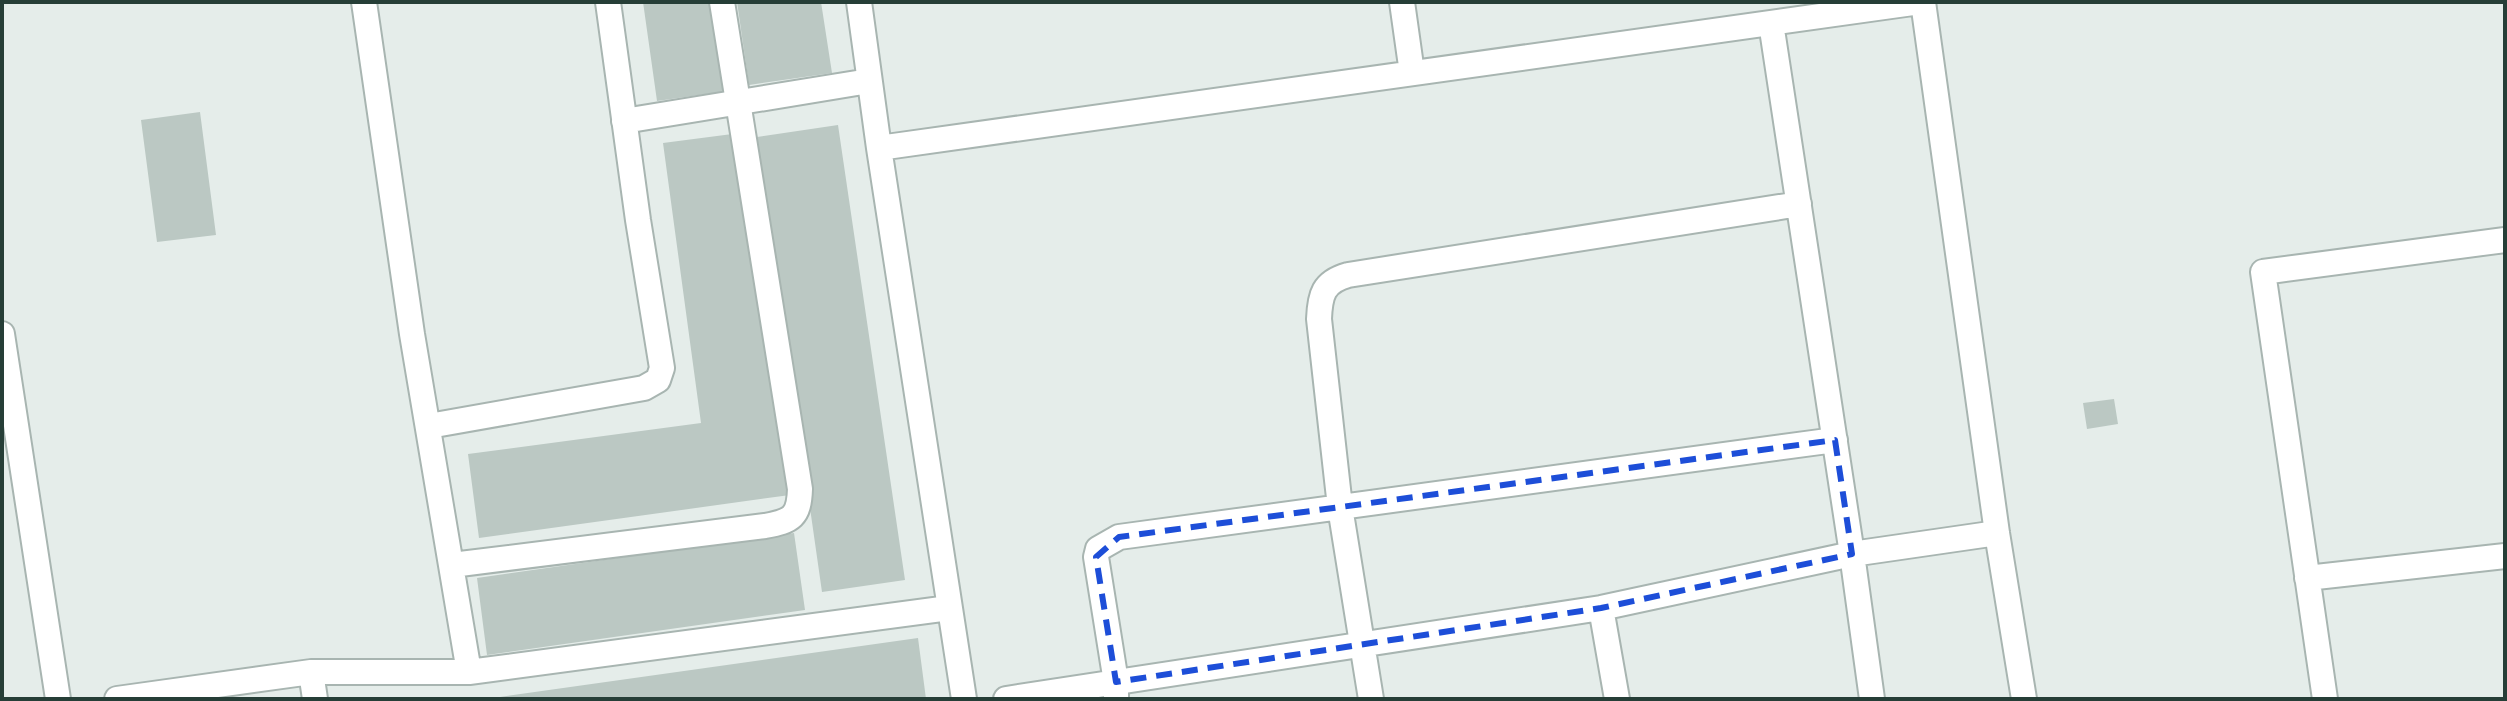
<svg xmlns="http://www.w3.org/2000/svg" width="2507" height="701" font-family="'Roboto Condensed',sans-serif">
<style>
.building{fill:#bbc8c3}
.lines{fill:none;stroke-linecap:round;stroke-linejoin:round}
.minor-casing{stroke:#a8b5b1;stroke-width:28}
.minor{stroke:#fff;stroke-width:24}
.marked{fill:none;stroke:#1d4ed8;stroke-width:6;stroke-dasharray:16 10;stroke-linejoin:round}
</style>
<rect width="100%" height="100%" fill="#e5edea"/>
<!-- building -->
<path class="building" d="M 643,2 L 721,2 L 734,90 L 657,101 Z
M 737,2 L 821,2 L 832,73 L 749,85 Z
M 200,112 L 216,235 L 157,242 L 141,120 Z
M 838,125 L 905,580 L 822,592 L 757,137 Z
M 740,133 L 790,495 L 479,538 L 468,454 L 701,423 L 663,143 Z
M 2114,399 L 2118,424 L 2087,429 L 2083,403 Z
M 794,533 L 805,610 L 487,655 L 477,578 Z
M 918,638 L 926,699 L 500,699 L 500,697 Z"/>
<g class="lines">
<!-- minor casing -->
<g class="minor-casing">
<path id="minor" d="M 364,2 L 412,334 L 469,672
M 859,2 L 879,148 L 964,699
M 1402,2 L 1412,73
M 1923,2 L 1997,533 L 2024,699
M 1771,23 L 1852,554 L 1872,699
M 624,121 L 869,81
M 879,148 L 1920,2
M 2,334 L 58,699
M 429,426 L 644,388 L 658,380 L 662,368 L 638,220 L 608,2
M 452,565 L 765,526 C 792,521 799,517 800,489 L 722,2
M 2307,578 L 2505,556
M 1601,608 L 1617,699
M 311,672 L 315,699
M 1116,698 L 1116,682 L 1096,557 L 1098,549 L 1119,537 L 1835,440
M 117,699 L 311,672 L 469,672 L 949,608
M 1006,699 L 1601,608 L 1852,554 L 1997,533
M 1371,699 L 1340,507 L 1319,319 C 1320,295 1323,282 1348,275 L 1799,204
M 2325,699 L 2263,272 L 2505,240"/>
</g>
<!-- minor -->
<use href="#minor" class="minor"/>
</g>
<!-- marked area -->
<path class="marked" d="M 1835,440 L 1852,554 L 1601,608 L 1116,682 L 1096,557 L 1119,537 Z"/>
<!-- border -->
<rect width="2507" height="701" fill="none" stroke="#263e37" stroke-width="8"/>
</svg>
